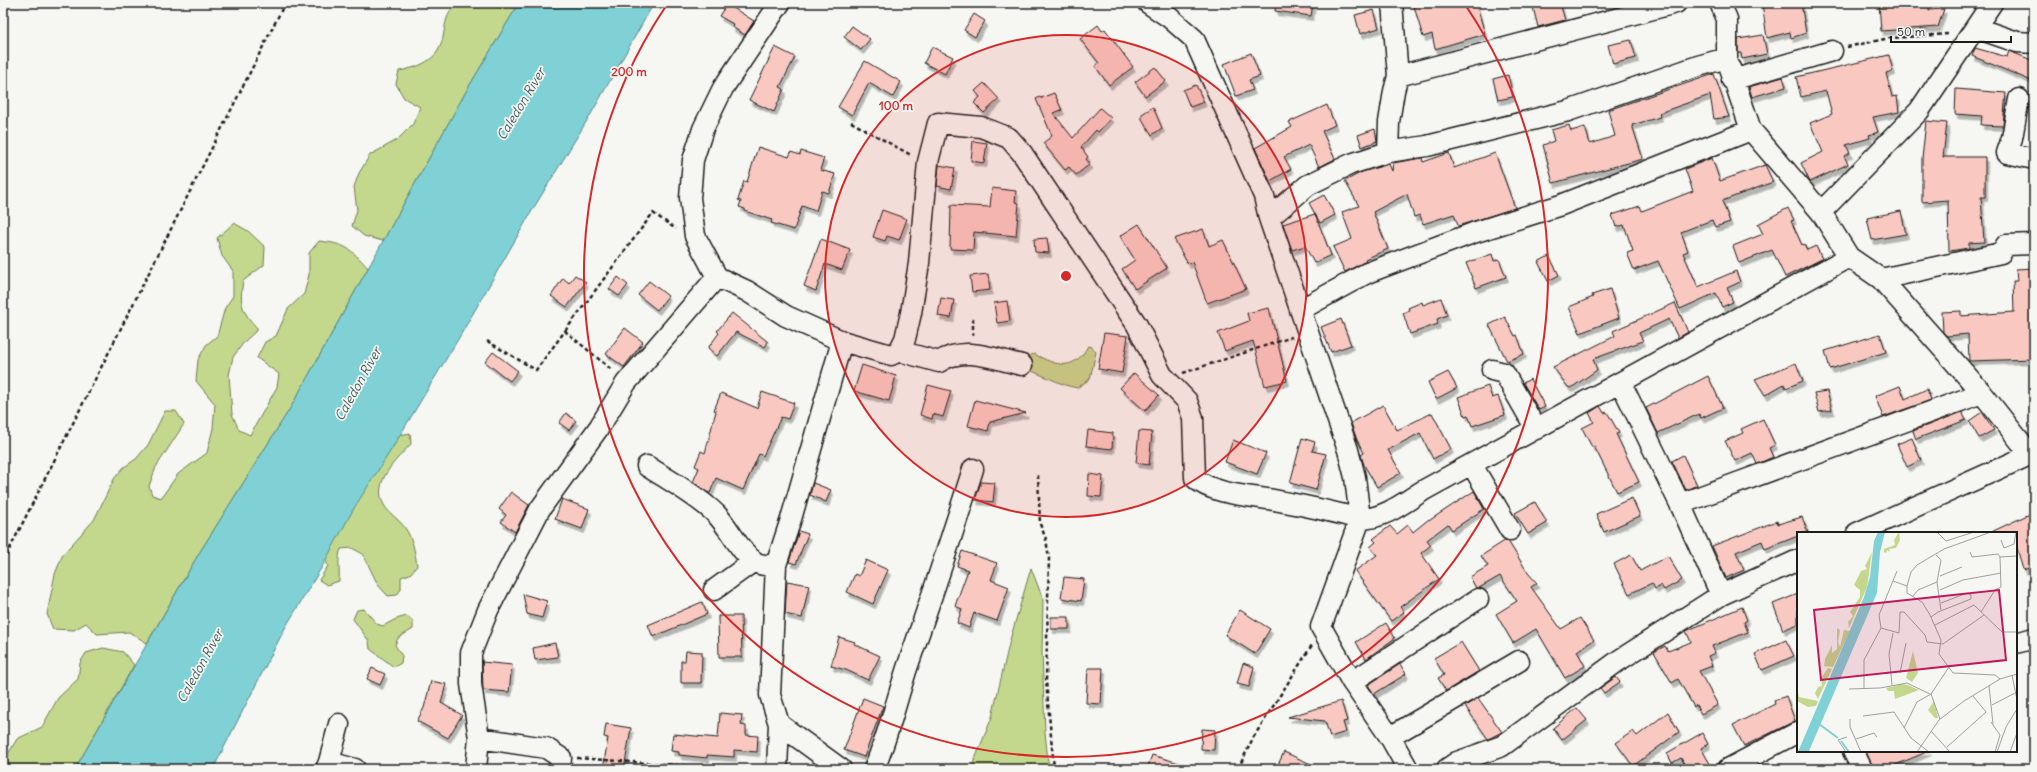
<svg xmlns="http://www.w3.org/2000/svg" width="2037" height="772" font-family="Delius,sans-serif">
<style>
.green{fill:#c3d88d;stroke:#707a54}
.water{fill:#7fd1d5;stroke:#57898b}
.building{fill:#f9c9c1;stroke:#1c1c1c;filter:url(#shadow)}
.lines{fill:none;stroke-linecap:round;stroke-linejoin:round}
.minor-casing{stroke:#1c1c1c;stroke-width:23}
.path{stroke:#1c1c1c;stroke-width:2.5;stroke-dasharray:4 3;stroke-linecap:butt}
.minor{stroke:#f6f6f2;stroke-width:20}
.ring{fill:none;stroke:#d62828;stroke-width:2}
.labels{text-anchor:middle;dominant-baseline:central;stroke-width:3.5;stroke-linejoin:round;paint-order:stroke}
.water-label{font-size:13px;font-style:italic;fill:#3f5b5d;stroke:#f6f6f2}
.inset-river{fill:none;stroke:#7fd1d5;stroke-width:2}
.inset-road{fill:none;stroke:#9f9f9c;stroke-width:1}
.view{fill:#c2185b;fill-opacity:0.15;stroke:#c2185b;stroke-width:2}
.inset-edge{fill:none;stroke:#1c1c1c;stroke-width:2}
.centre{fill:#d62828;stroke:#f6f6f2;stroke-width:2}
.ring-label{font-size:12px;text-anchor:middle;font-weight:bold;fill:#d62828;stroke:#f6f6f2;stroke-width:3.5;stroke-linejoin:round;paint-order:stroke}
</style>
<defs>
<filter id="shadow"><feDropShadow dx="2.5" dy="4.5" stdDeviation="0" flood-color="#0004"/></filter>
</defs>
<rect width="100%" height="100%" fill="#f6f6f2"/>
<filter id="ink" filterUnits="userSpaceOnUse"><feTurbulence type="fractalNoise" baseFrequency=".025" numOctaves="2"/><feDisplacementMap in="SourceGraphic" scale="8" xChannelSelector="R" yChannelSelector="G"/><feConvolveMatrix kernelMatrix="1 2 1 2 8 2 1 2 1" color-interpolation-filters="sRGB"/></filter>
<g filter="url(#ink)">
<!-- green -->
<path class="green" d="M 460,3 L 519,3 L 468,88 L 383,241 L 364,236 L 352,226 L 357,210 L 354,187 L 359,173 L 370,155 L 397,140 L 413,124 L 420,107 L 404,98 L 396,84 L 399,71 C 465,59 429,20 460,3 Z
M 234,223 L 248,231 L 265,247 L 264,265 L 243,281 C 239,304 242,312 258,329 L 244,342 L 233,357 L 229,375 L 232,414 L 239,430 L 250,435 L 277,387 L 279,374 L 257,358 L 265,342 L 276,336 L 288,309 L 304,294 L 309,275 L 309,253 L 319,241 C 346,244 350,248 368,268 L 291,407 L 198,555 L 147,643 L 129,632 L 97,634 L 86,623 L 74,630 L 53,629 L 47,614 L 55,574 L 63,554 L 94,520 L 114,479 L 123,468 L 136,459 L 148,445 L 165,411 L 176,411 L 184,424 L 156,467 L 149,486 L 152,495 L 161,498 L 178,474 L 207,453 L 213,428 L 215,404 L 196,381 L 198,360 L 206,345 L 217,336 L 225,308 L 233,296 L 233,271 L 222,256 L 217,238 Z
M 1088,346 L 1092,347 L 1096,352 L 1090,379 L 1077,388 L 1065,385 L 1020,366 L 1022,359 L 1034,354 C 1057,366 1074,372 1088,346 Z
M 410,433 L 411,444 C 397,459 371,482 384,505 C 389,514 399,519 405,528 C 413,539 415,552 417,566 L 410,574 L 401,577 L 401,589 L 397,595 L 388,596 L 378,585 L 363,554 L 352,548 L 341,549 C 337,558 340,571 339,581 L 327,585 L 319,580 L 328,566 L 323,555 L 329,530 L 391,450 L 400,435 Z
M 1031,568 L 1043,599 L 1042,652 L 1045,732 L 1048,761 L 1051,769 L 971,769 L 992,717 L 1010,640 Z
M 364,609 L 377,624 L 383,626 L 396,619 L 407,616 L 413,621 L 413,629 L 398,638 L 395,645 L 402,656 L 401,663 L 394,667 L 370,649 L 369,641 L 353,619 L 357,610 Z
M 103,648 L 123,652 L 134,665 L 75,769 L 7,769 L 8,754 L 17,739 L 42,727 L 58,698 L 78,679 L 80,663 L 86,653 Z"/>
<!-- water -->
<path class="water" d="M 519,3 L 654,3 L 591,114 L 533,209 L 460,336 L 391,450 L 354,508 L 323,565 L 285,628 L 213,769 L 75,769 L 198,555 L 291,407 L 468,88 Z"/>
<!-- building -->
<path class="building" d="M 1276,3 L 1313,3 L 1311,16 L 1275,11 Z
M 1413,3 L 1476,3 L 1485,34 L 1435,49 L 1432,34 L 1423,37 Z
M 1532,3 L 1560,3 L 1565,20 L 1538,27 Z
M 1762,3 L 1801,3 L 1806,33 L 1791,38 L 1790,32 L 1767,38 Z
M 1879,3 L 1929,3 L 1929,10 L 1944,9 L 1938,27 L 1881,31 Z
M 727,4 L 754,21 L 745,35 L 732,27 L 733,24 L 719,16 Z
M 1374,10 L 1379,28 L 1360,34 L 1355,15 Z
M 974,14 L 985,21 L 975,37 L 964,30 Z
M 1098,25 L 1102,31 L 1105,29 L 1133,67 L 1109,85 L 1095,66 L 1099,63 L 1080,39 Z
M 852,26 L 870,39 L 861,50 L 844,37 Z
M 1763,35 L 1767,54 L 1742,59 L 1741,53 L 1738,53 L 1738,39 Z
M 1631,40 L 1636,58 L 1613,64 L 1608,45 Z
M 775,47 L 795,57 L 780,87 L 784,89 L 774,112 L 749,100 Z
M 932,47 L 953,57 L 945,74 L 924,63 Z
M 1975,48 L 2007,57 L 2009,51 L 2034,61 L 2034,82 L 1972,56 Z
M 1251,53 L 1260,76 L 1249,80 L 1253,90 L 1236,96 L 1224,64 Z
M 1889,55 L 1893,71 L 1886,73 L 1892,97 L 1897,96 L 1899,112 L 1873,117 L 1878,132 L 1869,135 L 1870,138 L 1846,145 L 1850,153 L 1844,156 L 1848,164 L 1810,182 L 1801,163 L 1823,152 L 1810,123 L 1832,114 L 1826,91 L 1801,97 L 1796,77 Z
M 865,61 L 901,82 L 893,97 L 869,83 L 852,115 L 838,107 Z
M 1155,67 L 1166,81 L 1145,96 L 1135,82 Z
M 1714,74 L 1729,117 L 1714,119 L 1710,95 L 1659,113 L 1660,117 L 1632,125 L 1643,159 L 1553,183 L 1543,145 L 1554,141 L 1551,130 L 1569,125 L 1571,131 L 1585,127 L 1590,144 L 1615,136 L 1608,110 Z
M 1508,75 L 1513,97 L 1498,100 L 1493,79 Z
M 1783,77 L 1786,87 L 1752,97 L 1749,87 Z
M 984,83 L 999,99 L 984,113 L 974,103 L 980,97 L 975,91 Z
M 1196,85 L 1204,102 L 1190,107 L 1183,90 Z
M 1956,89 L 2006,93 L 2003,126 L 1981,125 L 1982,116 L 1955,114 Z
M 1054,93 L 1062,110 L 1053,113 L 1073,138 L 1100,108 L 1111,118 L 1098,132 L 1096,130 L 1081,147 L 1088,157 L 1086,159 L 1090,164 L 1076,175 L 1069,167 L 1065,170 L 1043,143 L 1052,136 L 1036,99 L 1040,97 L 1042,99 L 1041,98 Z
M 1327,105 L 1335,125 L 1322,131 L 1335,159 L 1319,167 L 1309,145 L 1284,157 L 1291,169 L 1270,181 L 1255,148 L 1292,127 L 1289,122 Z
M 1153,107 L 1162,128 L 1152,135 L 1142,119 L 1142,114 Z
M 1926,121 L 1947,123 L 1943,157 L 1985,157 L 1985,197 L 1981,197 L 1984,242 L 1969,243 L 1969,248 L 1949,251 L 1948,200 L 1922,202 L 1922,159 Z
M 1375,129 L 1377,141 L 1362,147 L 1358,135 Z
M 973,141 L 987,143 L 984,163 L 971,161 Z
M 758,147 L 789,157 L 791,152 L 800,155 L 801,151 L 824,158 L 820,170 L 835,174 L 829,193 L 822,191 L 816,211 L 802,206 L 794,230 L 771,223 L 772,220 L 745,211 L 745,209 L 739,207 L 741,201 L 738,200 L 744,181 L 747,182 Z
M 1449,153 L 1454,168 L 1495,153 L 1515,208 L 1458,226 L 1454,214 L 1423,224 L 1420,215 L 1414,217 L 1407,194 L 1373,212 L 1388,249 L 1365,259 L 1366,261 L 1345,272 L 1333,247 L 1352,239 L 1342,212 L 1359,206 L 1345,181 L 1362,172 L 1389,164 L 1392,171 L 1393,163 L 1422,158 L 1423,162 Z
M 1712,158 L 1720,181 L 1765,165 L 1773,182 L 1722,201 L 1730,222 L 1715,227 L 1712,220 L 1681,232 L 1688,251 L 1683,253 L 1698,287 L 1736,271 L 1740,282 L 1727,288 L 1733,302 L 1722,307 L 1716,293 L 1680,309 L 1658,261 L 1634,270 L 1627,253 L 1633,251 L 1624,225 L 1616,227 L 1612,215 L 1640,206 L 1642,211 L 1693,191 L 1685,169 Z
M 939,165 L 955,168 L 951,189 L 937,186 Z
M 992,188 L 1016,191 L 1015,202 L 1019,203 L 1016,236 L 974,232 L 973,250 L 950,249 L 951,205 L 990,207 Z
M 1324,195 L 1335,215 L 1320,223 L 1309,203 Z
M 1788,208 L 1794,220 L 1791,221 L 1802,245 L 1804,244 L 1807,250 L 1816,246 L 1822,259 L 1785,277 L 1772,250 L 1739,263 L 1733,246 L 1763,234 L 1758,224 Z
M 882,210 L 907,219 L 899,240 L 887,236 L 885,241 L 873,237 Z
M 1901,211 L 1906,234 L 1872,240 L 1867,218 Z
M 1315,214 L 1331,255 L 1314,263 L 1305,246 L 1292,250 L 1283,224 Z
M 1139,224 L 1167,268 L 1135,289 L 1122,269 L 1135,260 L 1120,236 Z
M 1203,229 L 1209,246 L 1223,240 L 1246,289 L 1207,303 L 1192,262 L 1188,264 L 1174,239 Z
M 1047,238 L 1049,253 L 1035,252 L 1034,239 Z
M 821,239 L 850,250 L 842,270 L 825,264 L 816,291 L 804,286 Z
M 1492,254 L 1494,261 L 1499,259 L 1506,277 L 1476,288 L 1466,263 Z
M 1549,256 L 1559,275 L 1548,281 L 1538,262 Z
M 2034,268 L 2034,359 L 1969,361 L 1968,334 L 1947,336 L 1943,332 L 1942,312 L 1961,311 L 1961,316 L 2014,312 L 2013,281 L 2017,281 L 2016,269 Z
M 988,274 L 990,290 L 972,292 L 970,276 Z
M 575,275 L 586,282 L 567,307 L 551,296 L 563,278 L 569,283 Z
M 618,277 L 628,285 L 619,296 L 609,289 Z
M 649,281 L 668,296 L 657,310 L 638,295 Z
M 1610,289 L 1619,318 L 1580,333 L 1569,307 L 1593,297 L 1592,295 Z
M 941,298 L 954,300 L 951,318 L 938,316 Z
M 1441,298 L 1447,315 L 1437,319 L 1438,324 L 1410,334 L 1403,313 L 1409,310 L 1408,308 L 1422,302 L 1423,305 Z
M 1007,301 L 1010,321 L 997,323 L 994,303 Z
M 1675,303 L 1688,332 L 1678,338 L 1669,319 L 1639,333 L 1643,341 L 1593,359 L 1597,370 L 1571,388 L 1568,387 L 1553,367 L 1615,336 L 1613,331 Z
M 1269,308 L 1287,381 L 1265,386 L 1253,341 L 1225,351 L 1218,333 L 1249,321 L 1247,313 Z
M 732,313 L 768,342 L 765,347 L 736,332 L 717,356 L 708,348 L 719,333 L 717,331 Z
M 1505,317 L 1515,336 L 1517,335 L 1524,354 L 1507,361 L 1489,325 Z
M 1341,319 L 1351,345 L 1331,352 L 1321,327 Z
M 625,328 L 643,342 L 624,367 L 606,354 Z
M 1104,333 L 1128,336 L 1122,373 L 1098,369 Z
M 1880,334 L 1886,352 L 1830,369 L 1825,351 Z
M 493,352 L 518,371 L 510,381 L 485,362 Z
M 1796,363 L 1803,381 L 1786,388 L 1784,384 L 1765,395 L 1755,379 Z
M 862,365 L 896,376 L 889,401 L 854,391 Z
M 1448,372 L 1457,388 L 1436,399 L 1428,382 Z
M 1134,373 L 1159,395 L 1145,411 L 1120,388 Z
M 1708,376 L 1723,408 L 1701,418 L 1699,414 L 1658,433 L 1646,408 Z
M 1530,379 L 1545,407 L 1539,410 L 1523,383 Z
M 928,385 L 951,391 L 943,417 L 933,414 L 932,419 L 920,415 Z
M 1488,386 L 1492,398 L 1498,396 L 1505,415 L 1472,426 L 1468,415 L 1465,416 L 1458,397 Z
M 1900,386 L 1905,399 L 1927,389 L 1931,400 L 1883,417 L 1875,396 Z
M 1827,391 L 1832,410 L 1819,412 L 1814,393 Z
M 762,392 L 794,403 L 788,419 L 781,417 L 763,456 L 759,454 L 743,490 L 716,478 L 710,493 L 707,492 L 693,482 L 699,468 L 695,466 L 701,451 L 705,453 L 716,411 L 714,410 L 721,393 L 757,408 Z
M 975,400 L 1026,413 L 990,422 L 988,431 L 968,426 Z
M 1383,405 L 1397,430 L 1432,413 L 1451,449 L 1433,459 L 1420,433 L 1388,450 L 1401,473 L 1377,487 L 1364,465 L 1361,455 L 1364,453 L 1357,440 L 1351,423 Z
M 1600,406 L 1604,413 L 1607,412 L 1619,433 L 1616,434 L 1639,482 L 1617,492 L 1594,446 L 1592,447 L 1582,428 L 1594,422 L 1589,413 Z
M 1962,412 L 1966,420 L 1916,439 L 1913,431 Z
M 1982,412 L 1994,430 L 1979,438 L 1969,421 Z
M 566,413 L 576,421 L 569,430 L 559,423 Z
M 1763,419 L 1775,445 L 1769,448 L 1773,457 L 1757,464 L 1752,453 L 1735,461 L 1725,441 L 1743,433 L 1741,429 Z
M 1088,430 L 1113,433 L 1112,449 L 1086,446 Z
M 1139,431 L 1152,432 L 1149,465 L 1136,463 Z
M 1302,438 L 1315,442 L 1312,451 L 1326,454 L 1316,490 L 1290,483 Z
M 1912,438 L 1921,460 L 1907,467 L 1897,444 Z
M 1233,440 L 1266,453 L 1257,474 L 1225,462 Z
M 1683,455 L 1697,485 L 1686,490 L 1672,461 Z
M 1089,474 L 1103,476 L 1101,497 L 1088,496 Z
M 981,482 L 995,483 L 993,502 L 975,500 Z
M 813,483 L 831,490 L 826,502 L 810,495 Z
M 1474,491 L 1484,509 L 1452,530 L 1448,524 L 1427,540 L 1431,545 L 1421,553 L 1439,579 L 1400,607 L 1404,612 L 1391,621 L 1355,571 L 1377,555 L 1370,547 L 1376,542 L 1373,539 L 1390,526 L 1397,534 L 1408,525 L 1413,532 L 1429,519 L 1430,520 Z
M 511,492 L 529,505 L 515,532 L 501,522 L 506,515 L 499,509 Z
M 1632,498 L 1640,516 L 1604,532 L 1596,514 Z
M 562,499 L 589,509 L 582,529 L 555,519 Z
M 1535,502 L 1547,523 L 1528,534 L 1515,513 Z
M 2034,512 L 2034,566 L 2023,570 L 2016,544 L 2016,533 L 1989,533 Z
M 1802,517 L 1808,533 L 1798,533 L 1798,536 L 1765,549 L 1762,541 L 1736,552 L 1744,570 L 1726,578 L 1712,546 L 1777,521 L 1778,524 Z
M 799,531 L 808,534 L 796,564 L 789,562 Z
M 1506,540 L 1508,541 L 1528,573 L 1537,583 L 1531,587 L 1561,629 L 1580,618 L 1594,640 L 1577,651 L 1585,666 L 1565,678 L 1536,629 L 1513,643 L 1496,614 L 1517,601 L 1500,576 L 1479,588 L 1476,588 L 1470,577 L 1488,566 L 1481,556 Z
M 962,551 L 997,563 L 991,580 L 1009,587 L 997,621 L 974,613 L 969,628 L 957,623 L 962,609 L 955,606 L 968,570 L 957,566 Z
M 1631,555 L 1640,571 L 1668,556 L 1682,580 L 1664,590 L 1661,585 L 1655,589 L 1652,583 L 1629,594 L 1614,564 Z
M 866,560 L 888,570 L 873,604 L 847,592 L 855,574 L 859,576 Z
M 1064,577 L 1084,579 L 1081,601 L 1061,598 Z
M 787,581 L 809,585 L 802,618 L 785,614 Z
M 523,594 L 547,601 L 542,618 L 527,614 Z
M 1798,594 L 1798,624 L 1783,630 L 1773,604 Z
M 702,602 L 707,614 L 653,637 L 648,625 Z
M 1742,607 L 1747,620 L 1744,622 L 1748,632 L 1712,646 L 1715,653 L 1708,656 L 1712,666 L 1699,671 L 1718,705 L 1701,714 L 1696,705 L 1694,707 L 1678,679 L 1672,683 L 1654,652 L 1665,646 L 1668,651 L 1691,642 L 1686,631 Z
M 1240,610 L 1270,629 L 1255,654 L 1225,635 Z
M 718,616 L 741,616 L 742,657 L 719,657 Z
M 1051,617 L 1069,617 L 1069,629 L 1051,629 Z
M 1386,623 L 1395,638 L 1366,659 L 1356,642 Z
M 839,637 L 855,642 L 854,644 L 880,656 L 868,680 L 846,670 L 831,666 Z
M 1786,640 L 1794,656 L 1762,670 L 1755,654 Z
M 1461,642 L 1479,671 L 1446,691 L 1438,678 L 1444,675 L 1434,658 Z
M 555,643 L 558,657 L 535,660 L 533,648 Z
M 686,651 L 702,652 L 701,683 L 681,683 L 681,661 L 685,661 Z
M 482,662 L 512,665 L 509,692 L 483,690 Z
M 1243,663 L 1254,667 L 1249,687 L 1237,684 Z
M 1400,664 L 1406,674 L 1374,694 L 1368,685 Z
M 372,668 L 385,674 L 380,685 L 367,679 Z
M 1088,668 L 1103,668 L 1101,704 L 1086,703 Z
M 1616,677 L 1620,682 L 1604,693 L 1600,688 Z
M 431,681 L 446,684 L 441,703 L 462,715 L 448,738 L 417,721 L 424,708 Z
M 1786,696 L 1795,721 L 1744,746 L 1733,725 L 1775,704 L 1774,701 Z
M 863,698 L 883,706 L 864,757 L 844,750 Z
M 1478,698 L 1502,732 L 1488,739 L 1465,706 Z
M 1341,701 L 1347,721 L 1343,722 L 1346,732 L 1330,737 L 1325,721 L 1288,717 Z
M 1577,708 L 1587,720 L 1562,740 L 1553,728 Z
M 1668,712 L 1679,732 L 1633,766 L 1616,743 L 1633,731 L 1637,736 Z
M 720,713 L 742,715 L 741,725 L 746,726 L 746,735 L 758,736 L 757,752 L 734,750 L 734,757 L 707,755 L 707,758 L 679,755 L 679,752 L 671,751 L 673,734 L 718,738 Z
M 606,724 L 631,728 L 624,769 L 603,769 L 608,738 L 604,737 Z
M 1202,729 L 1215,730 L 1214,750 L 1201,749 Z
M 1702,733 L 1708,744 L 1701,748 L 1713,769 L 1687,769 L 1681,758 L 1672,763 L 1667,753 Z
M 1866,751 L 1929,751 L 1886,769 L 1873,769 Z
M 1284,752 L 1322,769 L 1276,769 Z
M 1152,755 L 1189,766 L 1188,769 L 1147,769 Z"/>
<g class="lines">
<!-- minor casing -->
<g class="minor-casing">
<path id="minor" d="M 780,3 L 723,88 L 703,129 L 693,160 L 690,198 L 695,236 L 717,277 L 747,291 L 786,316 L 842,341 L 891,355 L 899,351 L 905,339 L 911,313 L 919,263 L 928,162 L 938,123 L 981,127 L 1009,138 L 1022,153 L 1137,325 L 1162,375 L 1187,401 L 1193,418 L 1195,478 C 1212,495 1256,496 1279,501 C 1307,506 1334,512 1360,519 C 1384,519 1405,502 1424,490 L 1849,257
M 1148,3 L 1170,18 L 1194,39 L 1264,196 L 1269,218 L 1348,450 L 1355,477 L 1360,519 L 1321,627 L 1352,682 L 1390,737 L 1408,769
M 1976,28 L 2017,42 L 2034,43
M 1730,68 L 1751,130
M 1398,76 L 1676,3
M 1732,80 L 1832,51
M 2019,99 L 2012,138 L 2007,153 L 2034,159
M 1388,152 L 1389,122 L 1394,91 L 1398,76 L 1392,3
M 1821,212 L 1919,111 L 1992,3
M 1269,218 L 1308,185 L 1351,164 L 1388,152 L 1427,146 L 1568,111 L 1698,66 L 1727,58 L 1727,19 L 1720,3
M 1881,279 L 2001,253 L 2006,245 L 2034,244
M 1300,310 L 1367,273 L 1473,233 L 1561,205 L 1751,130 L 1821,212 L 1849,257 L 1881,279 L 1982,393 L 2030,454
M 899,351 L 939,362 C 963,345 995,359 1022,365
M 1492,370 L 1504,373 L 1536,429
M 1621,383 L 1680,504 L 1721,595
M 1472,465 L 1510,530
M 647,466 C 670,481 696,495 716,514 C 730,528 738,550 755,562 C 761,566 768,565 776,565
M 1680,504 L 1982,393
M 1857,533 L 2034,453
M 714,590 L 754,561
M 2016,643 L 2034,638
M 1352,682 L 1478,599
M 779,724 L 841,769
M 1390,737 L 1519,661
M 479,738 L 546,748 L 561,758 L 560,769
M 1853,751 L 1862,769
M 329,762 L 355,769
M 326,769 L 329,762 L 339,724
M 476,769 L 479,738 L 471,684 L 471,653 L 488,610 L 540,509 L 600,426 L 626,383 L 717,277
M 777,769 L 779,724 L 770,695 L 776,565 L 791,519 L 842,341
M 874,769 C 888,736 896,702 907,668 C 930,602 952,536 973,469
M 1447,769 L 1457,762 L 1502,746 L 1618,661 L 1721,595 L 1798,560
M 1728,769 L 1798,732"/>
</g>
<!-- path -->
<path class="path" d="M 1847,47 L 1890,38 L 1949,34
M 851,122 L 911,155
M 973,318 L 973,338
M 565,331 L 653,213 L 676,229
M 487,341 L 536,370 L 565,331 L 613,371
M 1183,373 L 1292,337
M 1038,475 L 1040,524 L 1046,539 L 1049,558 L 1046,681 L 1054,769
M 3,562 L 285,3
M 577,758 L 729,769
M 1238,769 L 1253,738 L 1312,645"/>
<!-- minor -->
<use href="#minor" class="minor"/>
</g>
</g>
<!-- distance rings -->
<circle cx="1066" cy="276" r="241" fill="#d62828" fill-opacity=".12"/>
<g class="ring">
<circle cx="1066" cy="276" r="241"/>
<path d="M1466 6A482 482 0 1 1 666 6"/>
</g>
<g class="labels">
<!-- water labels -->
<g class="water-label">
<text transform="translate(521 104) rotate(-59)">Caledon River</text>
<text transform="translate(358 384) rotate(-61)">Caledon River</text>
<text transform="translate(200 666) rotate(-61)">Caledon River</text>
</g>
</g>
<!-- overview -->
<g transform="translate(1797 532)">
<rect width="220" height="220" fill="#f6f6f2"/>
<path d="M 102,0 L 103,8 L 99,16 L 92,17 L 93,20 L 90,18 L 89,21 L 87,20 L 87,17 L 98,13 L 97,8 ZM 75,20 L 70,55 L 52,96 L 51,90 L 56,84 L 53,80 L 63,65 L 63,58 L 57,53 L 64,39 L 70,37 L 68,34 ZM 40,96 L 43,98 L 41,110 L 43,115 L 47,98 L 53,99 L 36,135 L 27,134 L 28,127 L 35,113 L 35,121 L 40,117 ZM 116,119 L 121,141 L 115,150 L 109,146 ZM 31,136 L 35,137 L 21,167 L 18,161 L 21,155 L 25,154 L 24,146 ZM 105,152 L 111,153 L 122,158 L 98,167 L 97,159 L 91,159 L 89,156 ZM 0,157 L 2,165 L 21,169 L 19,174 L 11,175 L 0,169 ZM 137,169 L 141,186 L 138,186 L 131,178 Z" fill="#c3d88d"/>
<path d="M 81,0 L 88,0 L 83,20 L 80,61 L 12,219 L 1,220 L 67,65 L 73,45 L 77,9 Z" fill="#7fd1d5"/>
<path class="inset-river" d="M 22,192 L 41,206M 44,209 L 52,220"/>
<path class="inset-road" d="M 140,0 L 149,9 L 177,0M 204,8 L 207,16 L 217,12 L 219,0M 173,20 L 175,25 L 201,22 L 203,25 L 220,24M 139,23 L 144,28 L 140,50 L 144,78M 100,39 L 82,83 L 84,96 L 102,101 L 103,80 L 107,80 L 128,103 L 130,110 L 146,112 L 187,83M 143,44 L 165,35M 96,49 L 110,54 L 114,40 L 120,33 L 147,17 L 194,0M 110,54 L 110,61 L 125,70 L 133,83 L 144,108 L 142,122 L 156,141 L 198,143 L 203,147M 143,58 L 166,48 L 204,41M 116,64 L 121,58 L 140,50M 184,80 L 198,58 L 204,55 L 203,25M 134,85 L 141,80 L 174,67 L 174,63 L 170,61 L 144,71M 138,93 L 177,73 L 205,100 L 220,100M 103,141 L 109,111M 215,143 L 220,168M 95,153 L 92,122 L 96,101M 192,154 L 196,192M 67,156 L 67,128 L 84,96M 52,157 L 83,156 L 110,151 L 133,162M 134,162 L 143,187M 195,173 L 218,161M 66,184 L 97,180 L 114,206 L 132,220M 53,187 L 53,195 L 64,220M 194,190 L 203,203 L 198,220M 107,196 L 120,170 L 134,162 L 152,135M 134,199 L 153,220M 59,207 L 77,201 L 80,205M 150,215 L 189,180 L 176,164M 49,220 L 41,208 L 50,205M 120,220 L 142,188 L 167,169 L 203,147 L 220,142M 200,220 L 209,195 L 220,177M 213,220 L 220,201"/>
<path class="view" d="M 202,58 L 209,128 L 24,148 L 17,78 Z"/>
<rect width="220" height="220" class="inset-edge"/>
</g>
<circle cx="1066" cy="276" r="6" class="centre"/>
<g class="ring-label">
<text x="629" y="76">200 m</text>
<text x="896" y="110">100 m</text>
</g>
<!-- margin -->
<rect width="2037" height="772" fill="none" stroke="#f6f6f2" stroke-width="16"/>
<rect x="8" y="8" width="2021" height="756" fill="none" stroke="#1c1c1c" stroke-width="1.5" filter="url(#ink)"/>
<!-- scale -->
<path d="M1891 36v6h120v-6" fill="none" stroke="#1c1c1c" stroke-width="2"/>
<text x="1897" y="36" font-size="12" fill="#1c1c1c" stroke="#f6f6f2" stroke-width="3" paint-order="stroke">50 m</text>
</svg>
